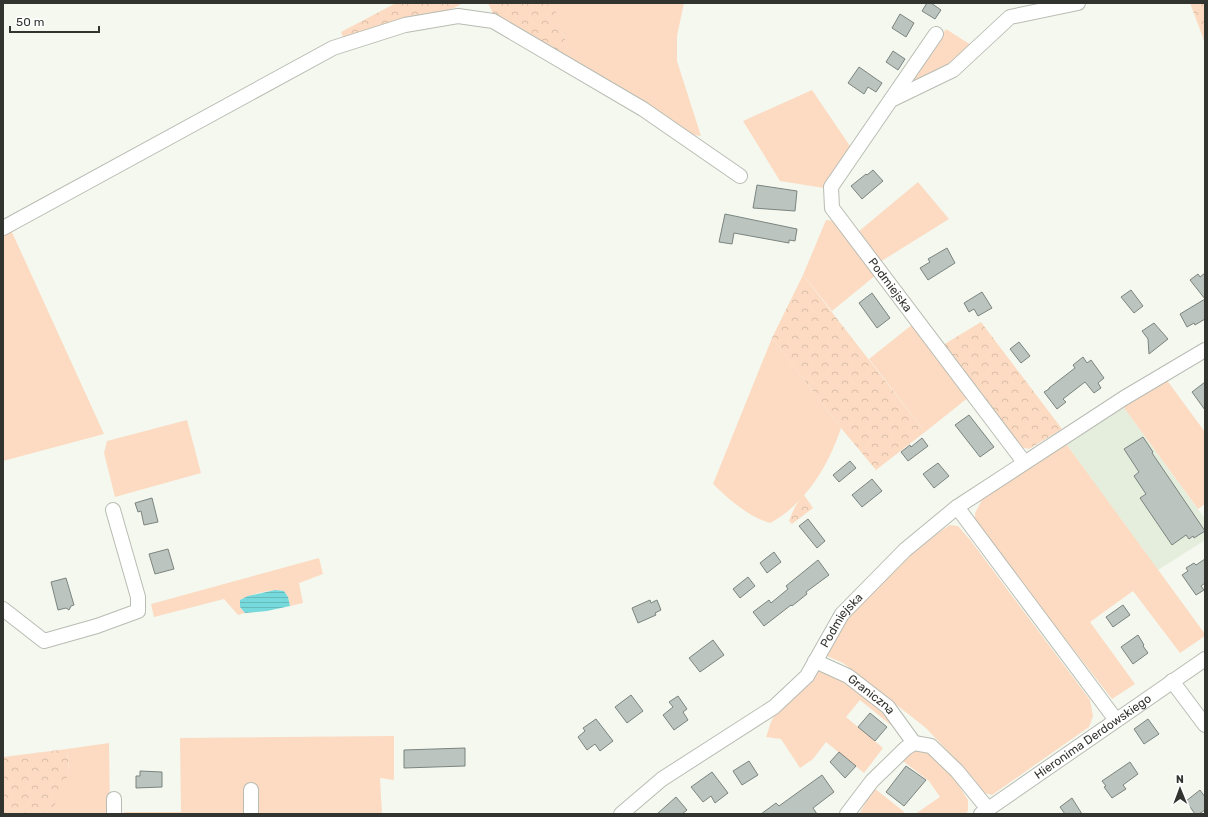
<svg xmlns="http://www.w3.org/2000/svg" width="1208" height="817" font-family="Rubik,sans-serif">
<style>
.built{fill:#e5eddd}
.green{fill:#fcdbc2}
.forest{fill:url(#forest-crowns)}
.water{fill:url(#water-rules)}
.building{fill:#bbc4bf;stroke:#7b847f}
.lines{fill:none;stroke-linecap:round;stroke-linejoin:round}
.minor-casing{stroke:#b8bcb3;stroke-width:16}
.minor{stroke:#fff;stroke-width:14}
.labels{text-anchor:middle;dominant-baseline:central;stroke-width:3;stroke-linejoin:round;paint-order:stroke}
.street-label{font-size:12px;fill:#323430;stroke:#fff}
</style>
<defs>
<pattern id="forest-crowns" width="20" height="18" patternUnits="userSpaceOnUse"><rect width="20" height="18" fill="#fcdbc2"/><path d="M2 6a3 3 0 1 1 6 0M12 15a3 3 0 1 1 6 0" fill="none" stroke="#d8bda7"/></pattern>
<pattern id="water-rules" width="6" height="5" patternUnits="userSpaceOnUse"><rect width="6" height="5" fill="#76d9db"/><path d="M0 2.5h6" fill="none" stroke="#67bbbc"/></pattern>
</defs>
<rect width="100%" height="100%" fill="#f4f8ef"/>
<!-- built -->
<path class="built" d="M 1122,405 L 1205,519 L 1205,540 L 1158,570 L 1064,441 Z"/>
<!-- green -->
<path class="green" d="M 546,3 L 684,3 L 677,36 L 677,61 L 701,136 L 671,132 L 573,64 L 556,13 Z
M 946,29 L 971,45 L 946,69 L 906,87 Z
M 812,90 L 852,149 L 824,188 L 780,181 L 743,121 Z
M 918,182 L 949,219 L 880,262 L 858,232 Z
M 826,220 L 835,221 L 876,275 L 832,311 L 803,275 Z
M 11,230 L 104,434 L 3,461 L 3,234 Z
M 913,324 L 969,397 L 925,432 L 869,359 Z
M 772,338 L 841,428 C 829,464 806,504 770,523 C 747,516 730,500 713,484 Z
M 1166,379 L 1205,432 L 1205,504 L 1198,509 L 1122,405 Z
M 187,420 L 201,473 L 115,497 L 104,453 L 107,441 Z
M 1064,441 L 1205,634 L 1205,636 L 1180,653 L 1133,591 L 1090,622 L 1135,684 L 1112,699 L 975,523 L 975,513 L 983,498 Z
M 950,525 L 958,526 L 971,541 L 1090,700 L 1093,716 L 1089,727 L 992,795 L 984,793 L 974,779 L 926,728 L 843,663 L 827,656 L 826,648 L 849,614 L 927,540 Z
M 319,558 L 323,574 L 299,583 L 303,603 L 290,606 L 288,597 L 284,591 C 270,589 254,593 240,600 L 240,607 L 245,613 L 238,615 L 224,599 L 154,617 L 151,604 Z
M 822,667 L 843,676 L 887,714 L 892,726 L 860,700 L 846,717 L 883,748 L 864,773 L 826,742 L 813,759 L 800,768 L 781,739 L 766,737 C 768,732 769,727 771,722 C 780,704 805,678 822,667 Z
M 394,736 L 394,780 L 380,778 L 382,814 L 124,814 L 124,812 L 181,812 L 180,738 Z
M 109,743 L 110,814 L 43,814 L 53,808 L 69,772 L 67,749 Z
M 913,746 L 925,747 L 954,778 L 968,800 L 968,811 L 965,814 L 915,814 L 940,797 L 929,781 L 899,758 Z
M 874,788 L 903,811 L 905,814 L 859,814 Z"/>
<!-- forest -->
<path class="forest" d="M 396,3 L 463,3 L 454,8 L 344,40 L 341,32 Z
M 488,3 L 546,3 L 556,12 L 573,64 L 495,18 Z
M 1190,3 L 1205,3 L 1205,43 Z
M 803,275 L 925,432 L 876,470 L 841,428 L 772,338 Z
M 981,322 L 1062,429 L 1029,449 L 1020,447 L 943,345 Z
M 804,495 L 813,508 L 792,524 L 789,521 C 793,511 796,503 804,495 Z
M 67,749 L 69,772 L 62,793 L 53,808 L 43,814 L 3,814 L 3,757 Z"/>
<!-- water -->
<path class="water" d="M 275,590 L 284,591 L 288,597 L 290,606 L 267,611 L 245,613 L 240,607 L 240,600 L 248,596 Z"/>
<!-- building -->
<path class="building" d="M 927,3 L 931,3 L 941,10 L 935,19 L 922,11 Z
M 900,14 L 914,23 L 906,37 L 892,28 Z
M 893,51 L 905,59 L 898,70 L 886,62 Z
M 859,67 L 882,83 L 876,92 L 868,87 L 864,94 L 848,83 Z
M 873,170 L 883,181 L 862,199 L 851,186 L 866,174 L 867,175 Z
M 757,185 L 797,191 L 795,211 L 753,208 Z
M 725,214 L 797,229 L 795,241 L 789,240 L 789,243 L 734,233 L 732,244 L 719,242 Z
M 947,248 L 955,263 L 928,280 L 920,268 L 930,262 L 928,259 Z
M 1205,273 L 1205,319 L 1195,325 L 1194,323 L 1187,327 L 1180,314 L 1205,299 L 1190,280 L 1198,274 L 1200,277 Z
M 1131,290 L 1143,306 L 1134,313 L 1121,297 Z
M 982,292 L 992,308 L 978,316 L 974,309 L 969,312 L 964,303 Z
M 872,293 L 890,318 L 877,328 L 859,303 Z
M 1154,323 L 1168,339 L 1149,354 L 1148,339 L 1142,331 Z
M 1019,342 L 1030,356 L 1021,363 L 1010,349 Z
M 1083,357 L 1087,363 L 1091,360 L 1104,378 L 1098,383 L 1101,388 L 1094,393 L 1085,382 L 1063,399 L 1066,402 L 1057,409 L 1044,392 L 1049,389 L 1049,388 L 1075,368 L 1073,365 Z
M 1205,382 L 1205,410 L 1192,392 Z
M 969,415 L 994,447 L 980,457 L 955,425 Z
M 1143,437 L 1153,452 L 1152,453 L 1205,531 L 1194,538 L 1193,536 L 1189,539 L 1186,535 L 1172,545 L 1140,498 L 1146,494 L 1134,476 L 1139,472 L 1124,449 Z
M 922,438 L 928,446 L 908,461 L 901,452 L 910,445 L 911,447 Z
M 850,461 L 856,468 L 839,482 L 833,475 Z
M 938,463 L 949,476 L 934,488 L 923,474 Z
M 872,479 L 882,491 L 862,507 L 852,495 Z
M 152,498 L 158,522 L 144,525 L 141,511 L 138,512 L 135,503 Z
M 808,519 L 825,541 L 817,548 L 799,526 Z
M 168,549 L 174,569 L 155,574 L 149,554 Z
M 774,552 L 781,562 L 767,573 L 760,563 Z
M 1205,559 L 1205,583 L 1201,586 L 1204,590 L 1196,595 L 1182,575 L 1188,571 L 1186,568 L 1194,563 L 1196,565 Z
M 818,560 L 829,575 L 806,592 L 807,594 L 792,606 L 791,605 L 764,626 L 753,612 L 769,600 L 771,603 L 788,589 L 786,586 Z
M 748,577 L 755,586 L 740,598 L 733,589 Z
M 66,578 L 74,605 L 71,606 L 69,610 L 66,608 L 58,610 L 51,582 Z
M 650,600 L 651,603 L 657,600 L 661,610 L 655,613 L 656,615 L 638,623 L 632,608 Z
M 1123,605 L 1130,615 L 1113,627 L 1106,617 Z
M 1138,635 L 1144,645 L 1143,646 L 1148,653 L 1133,664 L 1121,647 Z
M 713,640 L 724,655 L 700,672 L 689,658 Z
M 631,695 L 643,711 L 627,723 L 615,707 Z
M 678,696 L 687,709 L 683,712 L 688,720 L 674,730 L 663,715 L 673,707 L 669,702 Z
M 870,713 L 887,727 L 875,741 L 858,727 Z
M 596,719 L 613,741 L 600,751 L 595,744 L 587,750 L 578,737 L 585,731 L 583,728 Z
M 1148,719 L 1159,734 L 1144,744 L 1134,729 Z
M 465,748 L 465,766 L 404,768 L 404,750 Z
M 839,752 L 856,766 L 845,778 L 830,762 Z
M 749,761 L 758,775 L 742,785 L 733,771 Z
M 1130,762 L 1138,774 L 1123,785 L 1126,789 L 1112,798 L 1104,787 L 1106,786 L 1102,781 Z
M 906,766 L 926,780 L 904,806 L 886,792 Z
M 140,771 L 162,772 L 162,787 L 136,788 L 136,776 L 140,776 Z
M 712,772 L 728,793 L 715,803 L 711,796 L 703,802 L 691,787 Z
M 822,775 L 834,792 L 813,808 L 817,814 L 761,814 L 776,803 L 779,806 Z
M 1200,790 L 1205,797 L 1205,810 L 1199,814 L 1195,814 L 1186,801 Z
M 676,797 L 687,810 L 682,814 L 657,814 Z
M 1072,798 L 1082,814 L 1065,814 L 1060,807 Z"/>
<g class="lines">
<!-- minor casing -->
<g class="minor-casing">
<g id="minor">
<path id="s1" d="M 936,34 L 831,187 L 832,208 L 1024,462"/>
<path d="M 891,100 L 953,70 L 1010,17 L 1078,3"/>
<path d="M 3,228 L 333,48 L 405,25 L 458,16 L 493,21 L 643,109 L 740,176"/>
<path d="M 957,507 L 1116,720"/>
<path d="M 3,609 L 44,641 L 97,626 L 138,611 L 138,597 L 113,510"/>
<path id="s2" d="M 815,661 L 848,676 L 888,707 L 914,743"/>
<path d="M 1172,681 L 1205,725"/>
<path d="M 114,799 L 114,814"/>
<path d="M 251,814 L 251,790"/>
<path id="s3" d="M 621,814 L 662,779 L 774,707 L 807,676 L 842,614 L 905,550 L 957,507 L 1124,398 L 1205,350"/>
<path d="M 847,814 L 872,781 L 906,748 L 914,743 L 931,746 L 957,771 L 988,809"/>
<path id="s4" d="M 981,814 L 1205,659"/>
</g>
</g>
<!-- minor -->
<use href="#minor" class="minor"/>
</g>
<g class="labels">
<!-- street labels -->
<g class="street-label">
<text stroke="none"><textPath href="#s1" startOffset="303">Podmiejska</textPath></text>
<text stroke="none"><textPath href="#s3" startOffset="298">Podmiejska</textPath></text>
<text stroke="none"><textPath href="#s2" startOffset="66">Graniczna</textPath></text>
<text stroke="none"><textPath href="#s4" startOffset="136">Hieronima Derdowskiego</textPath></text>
</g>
</g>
<!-- border -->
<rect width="1208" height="817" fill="none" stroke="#323430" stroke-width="8"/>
<!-- north arrow -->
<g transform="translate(1180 789) rotate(359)" stroke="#ffffff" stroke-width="3" paint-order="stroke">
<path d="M0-3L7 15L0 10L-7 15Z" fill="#323430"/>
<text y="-6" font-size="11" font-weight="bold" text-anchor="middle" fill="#323430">N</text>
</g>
<!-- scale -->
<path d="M10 26v6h89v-6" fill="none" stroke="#323430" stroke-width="2"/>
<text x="16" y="26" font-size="12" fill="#323430" stroke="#ffffff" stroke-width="3" paint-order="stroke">50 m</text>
</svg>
